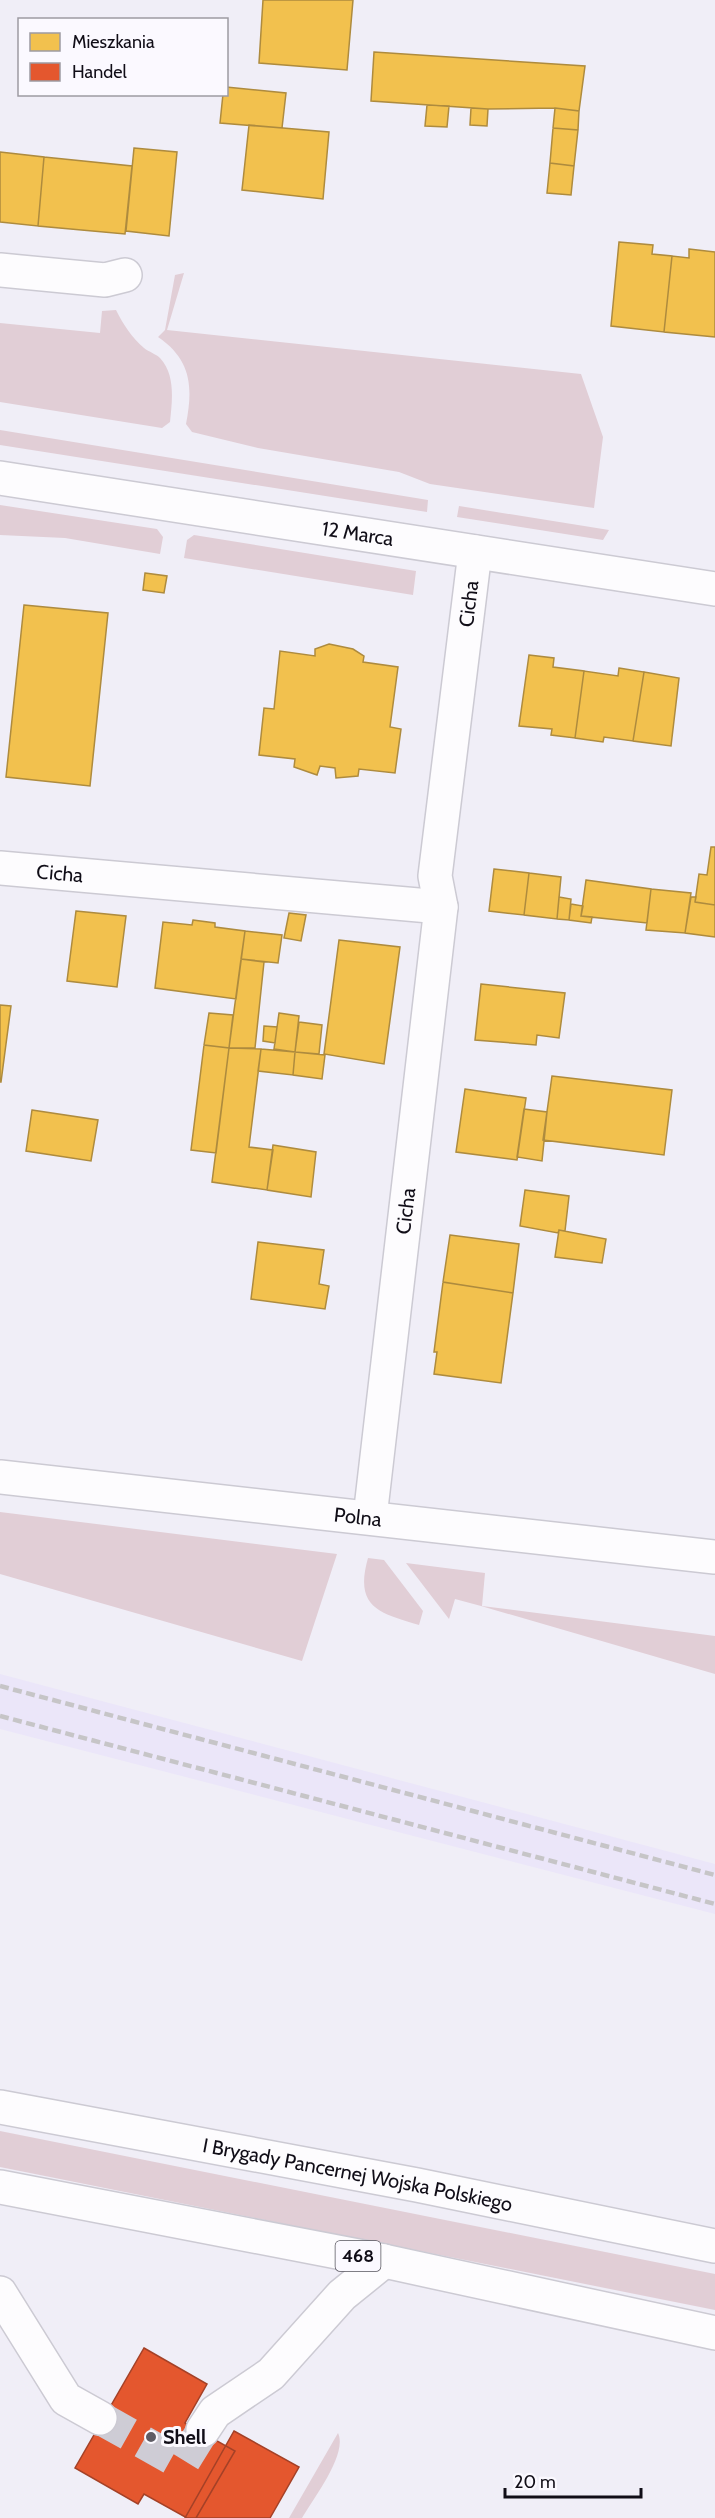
<svg xmlns="http://www.w3.org/2000/svg" width="715" height="2518" font-family="Cabin,sans-serif">
<style>
.built{fill:#ebe6f9}
.green{fill:#e1ced6}
.homes{fill:#f2c14e;stroke:#ae8b3e;stroke-width:1.5}
.shops{fill:#e4572e;stroke:#a44127;stroke-width:1.5}
.lines{fill:none;stroke-linecap:round;stroke-linejoin:round}
.minor-tunnel{stroke:#ceccd5;stroke-width:33;stroke-dasharray:33 16;stroke-linecap:butt}
.minor-casing{stroke:#cccad3;stroke-width:36}
.major-casing{stroke:#cccad3;stroke-width:36}
.minor{stroke:#fdfcfe;stroke-width:33}
.major{stroke:#fdfcfe;stroke-width:33}
.rail{stroke:#c6c5c7;stroke-width:4.5;stroke-dasharray:9 4.5;stroke-linecap:butt}
.poi-dot{fill:#5e5c65;stroke:#fbf9ff;stroke-width:2}
.labels{text-anchor:middle;dominant-baseline:central;stroke-width:6;stroke-linejoin:round;paint-order:stroke}
.shield{fill:#fbf9ff;stroke:#56545d;stroke-width:1.5}
.shield-label{font-size:18px;font-weight:bold;fill:#100d17}
.street-label{font-size:20px;fill:#100d17;stroke:#fbf9ff}
.poi-label{font-size:20px;font-weight:bold;fill:#100d17;stroke:#fbf9ff;text-anchor:start}
</style>
<rect width="100%" height="100%" fill="#f0eef7"/>
<!-- built -->
<path class="built" d="M 0,1674 L 715,1864 L 715,1914 L 0,1729 Z"/>
<!-- green -->
<path class="green" d="M 184,273 L 167,330 L 581,374 L 603,437 L 594,508 L 430,484 L 399,472 L 258,448 L 192,432 L 186,424 C 193,388 192,360 158,337 L 165,330 L 175,275 Z
M 116,310 C 123,324 132,338 144,348 C 149,352 156,354 160,358 C 176,375 172,402 170,422 L 162,428 L 0,402 L 0,323 L 100,333 L 102,311 Z
M 0,430 L 428,500 L 427,512 L 0,445 Z
M 0,505 L 157,529 L 163,537 L 160,554 L 65,538 L 0,535 Z
M 459,506 L 609,530 L 603,540 L 457,517 Z
M 194,535 L 416,571 L 413,595 L 184,558 L 187,540 Z
M 0,1512 L 337,1554 L 302,1661 L 0,1574 Z
M 368,1558 L 384,1560 L 423,1611 L 419,1625 C 379,1613 354,1607 368,1558 Z
M 406,1563 L 485,1573 L 482,1606 L 715,1636 L 715,1674 L 481,1606 L 455,1599 L 449,1619 Z
M 0,2131 L 715,2274 L 715,2310 L 0,2167 Z
M 338,2433 C 348,2454 313,2499 302,2518 L 289,2518 Z"/>
<!-- homes -->
<path class="homes" d="M 263,0 L 353,0 L 347,70 L 259,63 Z
M 374,52 L 585,66 L 579,111 L 555,108 L 488,109 L 371,101 Z
M 226,87 L 286,93 L 282,128 L 220,123 L 223,94 L 226,94 Z
M 427,105 L 449,106 L 447,127 L 425,126 Z
M 471,108 L 488,109 L 487,126 L 470,125 Z
M 555,108 L 579,111 L 578,130 L 553,128 Z
M 249,125 L 329,132 L 323,199 L 242,190 Z
M 553,128 L 578,130 L 574,166 L 550,163 Z
M 134,148 L 177,152 L 169,236 L 126,231 Z
M 0,152 L 44,157 L 38,226 L 0,222 Z
M 44,157 L 132,166 L 125,234 L 38,226 Z
M 550,163 L 574,166 L 571,195 L 547,193 Z
M 619,242 L 653,245 L 652,254 L 672,256 L 664,332 L 611,326 Z
M 689,249 L 715,252 L 715,337 L 664,332 L 672,256 L 689,258 Z
M 145,573 L 167,576 L 164,593 L 143,590 Z
M 24,605 L 108,613 L 90,786 L 6,777 Z
M 329,644 L 353,649 L 364,656 L 363,662 L 398,667 L 390,727 L 401,729 L 395,773 L 359,769 L 358,776 L 336,778 L 335,768 L 320,766 L 317,775 L 294,767 L 295,759 L 259,755 L 264,708 L 274,709 L 280,651 L 315,656 L 315,649 Z
M 529,655 L 554,658 L 553,667 L 584,671 L 575,738 L 551,735 L 552,729 L 519,726 Z
M 619,668 L 644,672 L 633,741 L 604,737 L 603,742 L 575,738 L 584,671 L 618,676 Z
M 644,672 L 679,678 L 671,746 L 633,741 Z
M 711,847 L 715,847 L 715,905 L 695,902 L 699,874 L 707,875 Z
M 494,869 L 529,873 L 524,915 L 489,911 Z
M 529,873 L 561,877 L 557,919 L 524,915 Z
M 586,880 L 651,889 L 647,923 L 581,916 Z
M 651,889 L 691,893 L 685,933 L 646,930 Z
M 559,897 L 571,899 L 569,920 L 557,919 Z
M 691,897 L 696,897 L 695,902 L 715,905 L 715,937 L 685,933 Z
M 571,904 L 583,906 L 581,916 L 592,917 L 591,923 L 569,920 Z
M 76,911 L 126,916 L 117,987 L 67,981 Z
M 289,913 L 306,915 L 301,941 L 284,938 Z
M 193,920 L 215,923 L 215,927 L 245,931 L 236,999 L 155,988 L 163,922 L 192,925 Z
M 245,931 L 282,935 L 278,963 L 241,959 Z
M 339,940 L 400,947 L 384,1064 L 324,1054 Z
M 241,959 L 264,962 L 255,1048 L 229,1048 Z
M 481,984 L 565,993 L 559,1038 L 537,1035 L 536,1045 L 475,1040 Z
M 0,1005 L 11,1006 L 1,1082 L 0,1082 Z
M 209,1013 L 233,1015 L 229,1048 L 204,1045 Z
M 279,1013 L 299,1016 L 295,1052 L 274,1049 Z
M 299,1022 L 322,1025 L 319,1054 L 295,1052 Z
M 264,1026 L 277,1027 L 275,1043 L 263,1041 Z
M 204,1045 L 229,1048 L 216,1153 L 191,1150 Z
M 229,1048 L 261,1049 L 249,1147 L 273,1150 L 267,1190 L 212,1182 Z
M 261,1049 L 295,1052 L 293,1075 L 258,1071 Z
M 295,1052 L 325,1055 L 322,1079 L 293,1075 Z
M 552,1076 L 672,1090 L 664,1155 L 543,1140 Z
M 465,1089 L 526,1098 L 517,1160 L 456,1152 Z
M 524,1109 L 547,1112 L 542,1161 L 517,1157 Z
M 32,1110 L 98,1120 L 91,1161 L 26,1151 Z
M 273,1145 L 316,1152 L 311,1197 L 267,1190 Z
M 525,1190 L 569,1196 L 565,1231 L 559,1230 L 558,1233 L 520,1226 Z
M 559,1230 L 606,1239 L 602,1263 L 555,1257 Z
M 450,1235 L 519,1244 L 513,1293 L 443,1282 Z
M 258,1242 L 324,1250 L 319,1284 L 329,1286 L 325,1309 L 251,1299 Z
M 443,1282 L 513,1293 L 501,1383 L 434,1374 L 437,1352 L 434,1352 Z"/>
<!-- shops -->
<path class="shops" d="M 144,2348 L 207,2384 L 185,2423 L 235,2451 L 196,2518 L 187,2518 L 144,2494 L 138,2504 L 75,2468 Z
M 234,2431 L 299,2467 L 270,2518 L 185,2518 Z"/>
<g class="lines">
<!-- minor-tunnel -->
<path class="minor-tunnel" d="M 100,2418 L 182,2464 L 203,2430"/>
<!-- minor casing -->
<g class="minor-casing">
<g id="minor">
<path d="M 0,270 L 105,280 L 125,275"/>
<path id="s1" d="M 0,478 L 715,589"/>
<path id="s2" d="M 0,868 L 441,907"/>
<path id="s3" d="M 0,1477 L 715,1557"/>
<path id="s4" d="M 370,1517 L 441,907 L 435,876 L 475,552"/>
<path d="M 0,2293 L 66,2399 L 100,2418"/>
<path d="M 203,2430 L 215,2412 L 271,2374 L 342,2295 L 384,2261"/>
</g>
</g>
<!-- major casing -->
<g class="major-casing">
<g id="major">
<path id="s5" d="M 0,2107 L 417,2185 L 715,2246"/>
<path d="M 0,2187 L 384,2261 L 715,2333"/>
</g>
</g>
<!-- minor -->
<use href="#minor" class="minor"/>
<!-- major -->
<use href="#major" class="major"/>
<!-- rail -->
<path class="rail" d="M 0,1686 L 715,1875
M 0,1716 L 715,1904"/>
</g>
<!-- markers -->
<circle class="poi-dot" cx="151" cy="2437" r="6"/>
<g class="labels">
<!-- shield labels -->
<rect class="shield" x="335.5" y="2241" width="45" height="30" rx="4.5"/>
<g class="shield-label">
<text x="358" y="2256">468</text>
</g>
<!-- street labels -->
<g class="street-label">
<text stroke="none"><textPath href="#s1" startOffset="362">12 Marca</textPath></text>
<text stroke="none"><textPath href="#s4" startOffset="920">Cicha</textPath></text>
<text stroke="none"><textPath href="#s2" startOffset="60">Cicha</textPath></text>
<text stroke="none"><textPath href="#s4" startOffset="308">Cicha</textPath></text>
<text stroke="none"><textPath href="#s3" startOffset="360">Polna</textPath></text>
<text stroke="none"><textPath href="#s5" startOffset="364">I Brygady Pancernej Wojska Polskiego</textPath></text>
</g>
<!-- poi labels -->
<g class="poi-label">
<text x="163" y="2437">Shell</text>
</g>
</g>
<!-- legend -->
<rect x="18" y="18" width="210" height="78" fill="#fbf9ff" stroke="#9d9ba2" stroke-width="1.5"/>
<rect x="30" y="33" width="30" height="18" fill="#f2c14e" stroke="#9d9ba2" stroke-width="1.5"/>
<text x="72" y="48" font-size="18" fill="#100d17">Mieszkania</text>
<rect x="30" y="63" width="30" height="18" fill="#e4572e" stroke="#9d9ba2" stroke-width="1.5"/>
<text x="72" y="78" font-size="18" fill="#100d17">Handel</text>
<!-- scale -->
<path d="M505 2488v9h136v-9" fill="none" stroke="#100d17" stroke-width="3"/>
<text x="514" y="2488" font-size="18" fill="#100d17" stroke="#fbf9ff" stroke-width="4.5" paint-order="stroke">20 m</text>
</svg>
